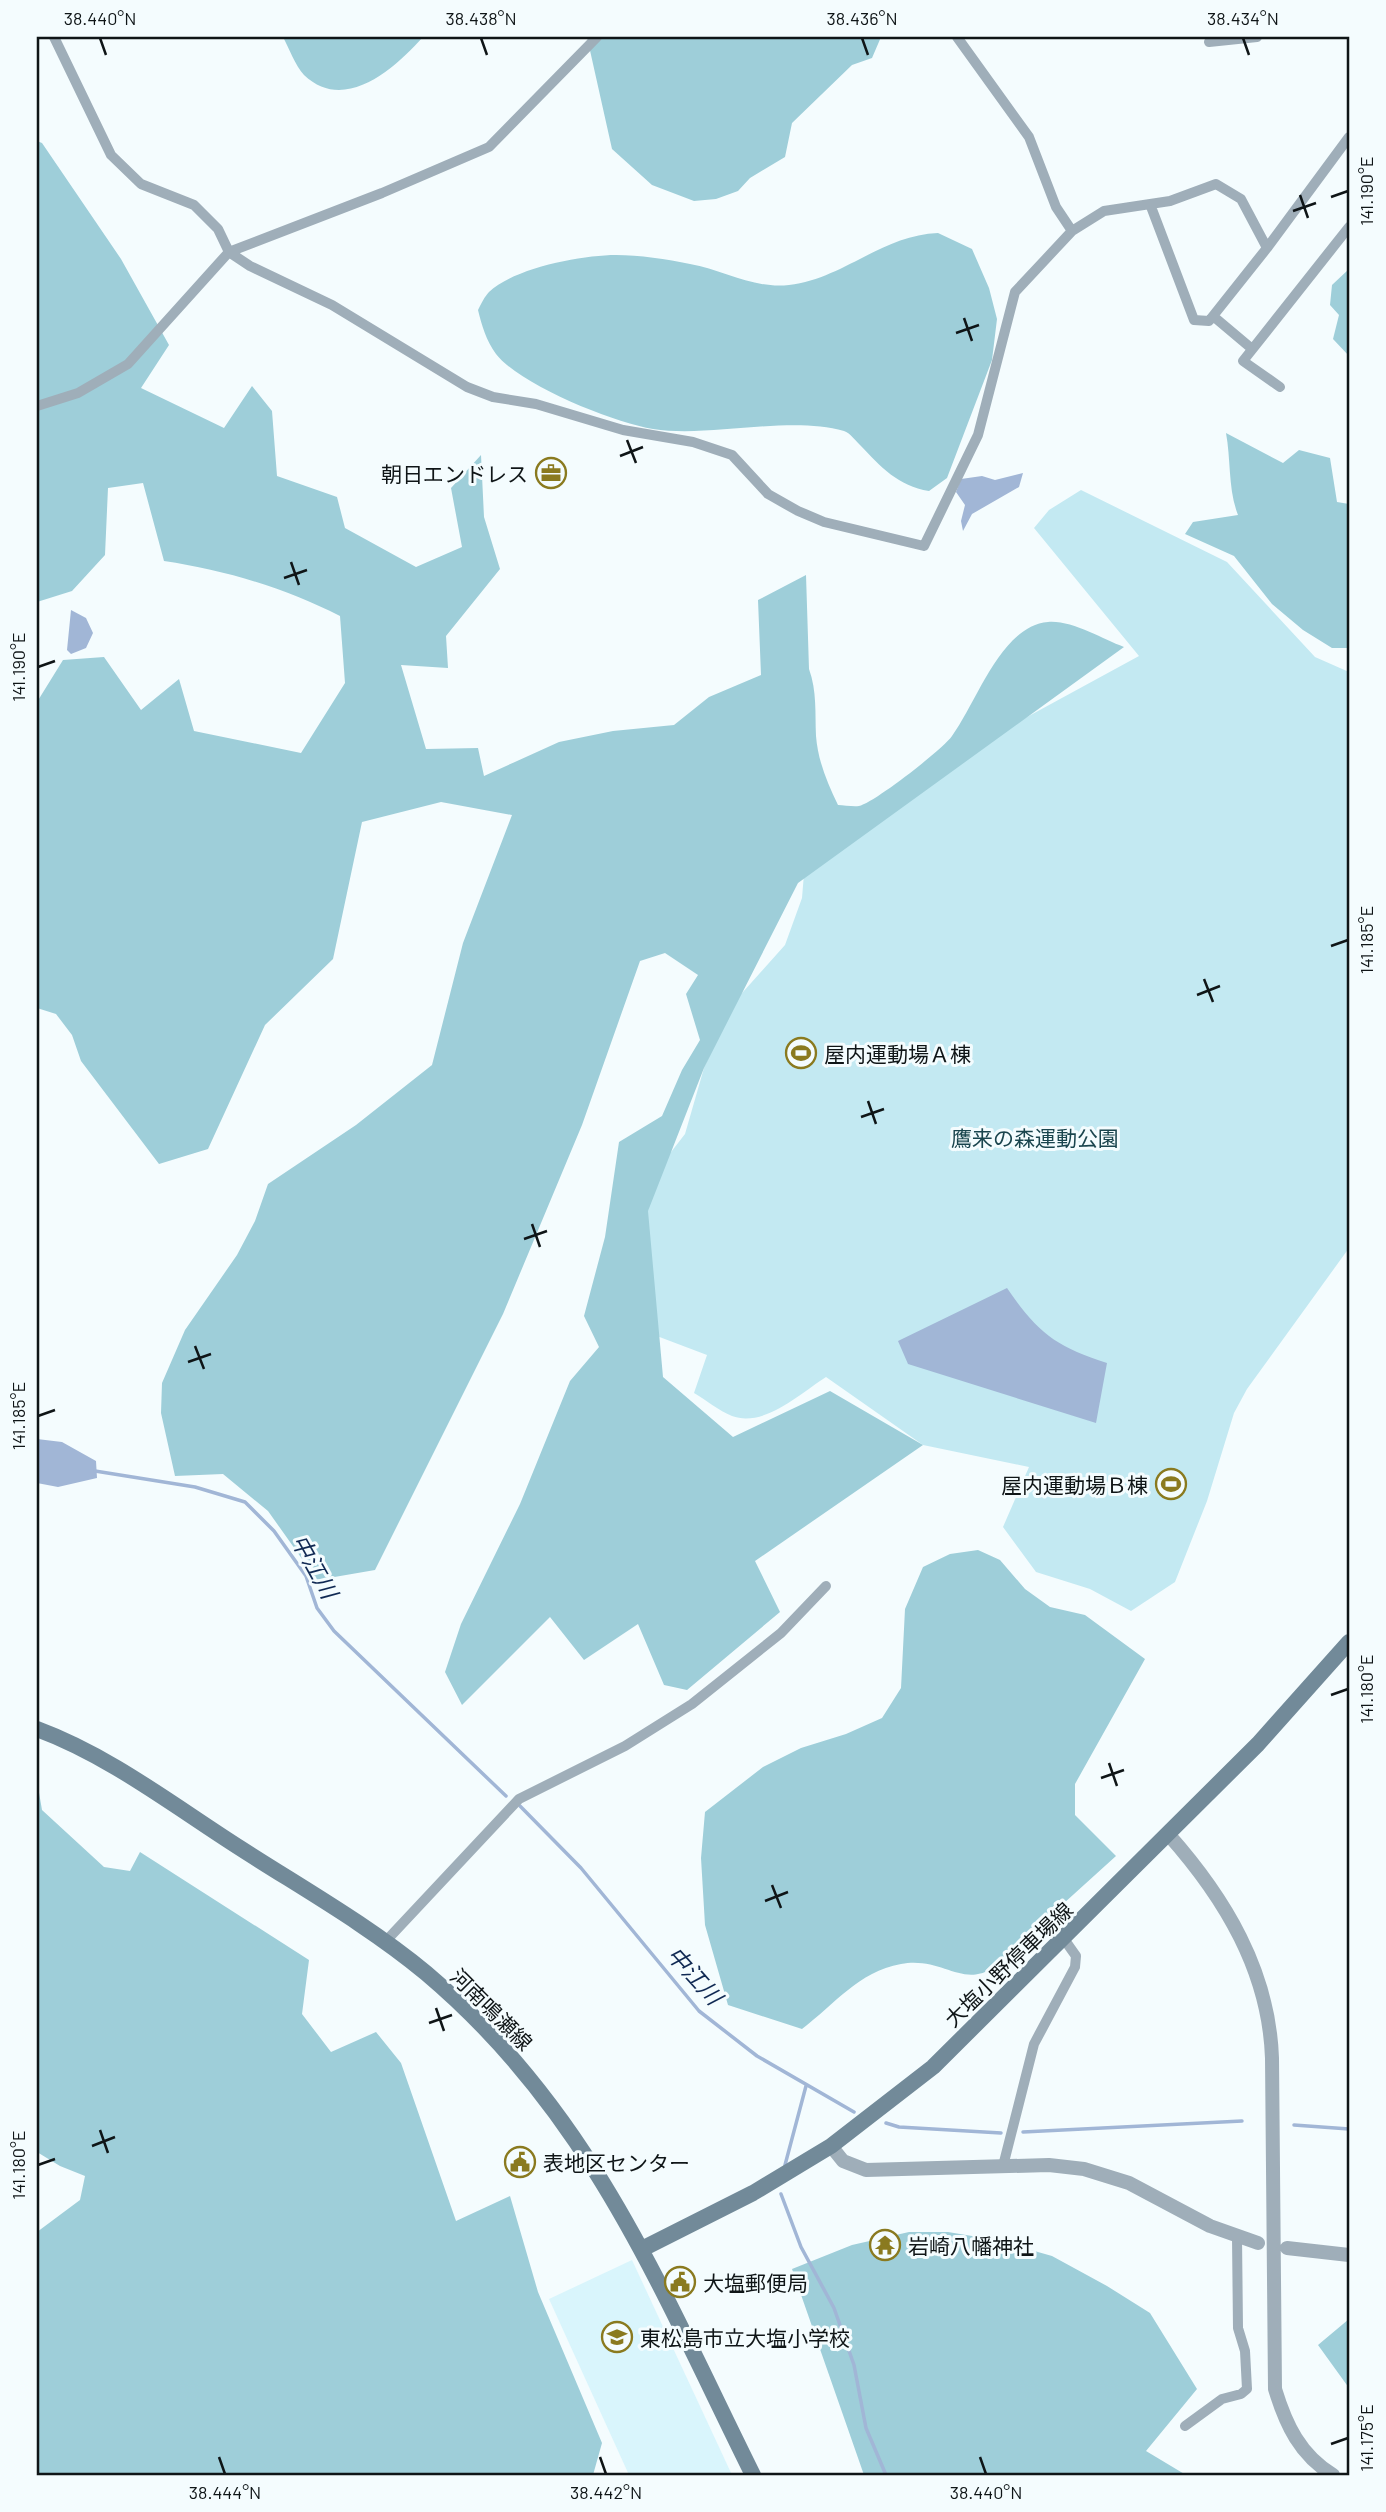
<svg xmlns="http://www.w3.org/2000/svg" width="1386" height="2512" font-family="Barlow,'Noto Sans JP',sans-serif">
<style>
.built{fill:#d9f5fc}
.green{fill:#c3e9f2}
.forest{fill:#9eced9}
.water{fill:#a1b6d6}
.lines{fill:none;stroke-linecap:round;stroke-linejoin:round}
.stream{stroke:#a1b6d6;stroke-width:3.5}
.minor{stroke:#9faeb9;stroke-width:10}
.tertiary{stroke:#9faeb9;stroke-width:14}
.secondary{stroke:#728a99;stroke-width:16}
.ticks{fill:none;stroke:#0f1517;stroke-width:2.5}
.labels{text-anchor:middle;dominant-baseline:central;stroke-width:6;stroke-linejoin:round;paint-order:stroke}
.poi-label{font-size:21px;fill:#0f1517;stroke:#f4fcfe;text-anchor:start}
.park-label{font-size:21px;fill:#1a454e;stroke:#f4fcfe}
.street-label{font-size:21px;fill:#0f1517;stroke:#f4fcfe}
.water-label{font-size:23px;font-style:italic;fill:#102953;stroke:#f4fcfe}
.neatline{fill:none;stroke:#0f1517;stroke-width:2.5}
.ticks-label{font-size:18px;text-anchor:middle;fill:#0f1517}
</style>
<rect width="100%" height="100%" fill="#f4fcfe"/>
<!-- built -->
<path class="built" d="M 632,2260 L 732,2475 L 629,2475 L 549,2299 Z"/>
<!-- green -->
<path class="green" d="M 1081,490 L 1227,562 L 1315,657 L 1349,672 L 1349,1248 L 1247,1389 L 1234,1413 L 1207,1501 L 1175,1582 L 1131,1611 L 1090,1589 L 1036,1572 L 1003,1527 L 1029,1467 L 923,1445 L 826,1377 C 801,1393 764,1428 732,1416 C 719,1411 706,1400 694,1393 L 707,1355 L 641,1330 L 648,1210 L 661,1165 L 685,1134 L 704,1068 L 734,1002 L 785,945 L 802,898 L 807,837 L 1139,656 L 1034,528 L 1049,510 Z"/>
<!-- forest -->
<path class="forest" d="M 283,37 L 423,37 C 395,68 345,114 304,75 C 295,65 289,48 283,37 Z
M 587,37 L 881,37 L 872,58 L 852,65 L 792,123 L 785,157 L 750,178 L 738,191 L 716,199 L 694,201 L 652,185 L 612,149 Z
M 37,141 L 42,143 L 121,259 L 169,345 L 141,388 L 224,428 L 252,386 L 272,411 L 277,476 L 337,497 L 345,528 L 416,567 L 462,547 L 451,488 L 481,455 L 484,517 L 500,569 L 446,636 L 448,668 L 401,665 L 426,749 L 478,748 L 484,776 L 559,742 L 613,731 L 674,725 L 709,697 L 761,675 L 758,600 L 806,575 L 809,669 C 817,691 815,713 816,736 C 818,761 827,782 838,805 C 844,805 853,807 859,806 C 874,803 943,749 952,736 C 977,702 1001,626 1048,622 C 1072,620 1102,639 1124,647 L 798,883 L 704,1068 L 648,1211 L 663,1377 L 733,1437 L 830,1391 L 923,1445 L 755,1561 L 780,1612 L 687,1690 L 664,1685 L 638,1624 L 584,1660 L 550,1617 L 462,1705 L 445,1672 L 461,1624 L 520,1504 L 570,1381 L 599,1347 L 584,1316 L 605,1237 L 619,1142 L 662,1116 L 682,1070 L 700,1040 L 686,994 L 698,975 L 665,953 L 640,961 L 582,1125 L 503,1314 L 375,1570 L 317,1580 L 268,1511 L 223,1474 L 175,1476 L 161,1413 L 162,1383 L 185,1330 L 237,1255 L 255,1221 L 268,1184 L 356,1125 L 432,1065 L 463,943 L 512,815 L 441,802 L 362,822 L 333,959 L 265,1025 L 208,1149 L 159,1164 L 81,1061 L 72,1035 L 56,1014 L 37,1008 L 37,702 L 63,660 L 104,657 L 141,710 L 179,679 L 194,731 L 301,753 L 345,683 L 340,616 C 285,588 225,570 164,561 L 143,483 L 108,488 L 105,555 L 72,591 L 37,602 Z
M 938,233 L 972,249 L 989,288 L 997,319 L 992,360 L 947,478 L 929,491 C 898,486 881,467 860,445 C 855,440 850,433 844,431 C 789,415 710,438 653,429 C 614,423 520,385 496,354 C 486,340 482,326 478,310 C 481,304 485,296 489,292 C 514,268 582,255 616,255 C 639,255 667,259 690,264 C 724,270 753,289 789,285 C 843,279 882,235 938,233 Z
M 1349,269 L 1349,356 L 1333,339 L 1339,315 L 1330,305 L 1332,285 Z
M 1226,433 L 1283,463 L 1299,450 L 1330,458 L 1337,502 L 1349,504 L 1349,648 L 1332,648 L 1303,630 L 1272,604 L 1234,556 L 1185,534 L 1193,522 L 1238,515 C 1228,490 1231,460 1226,433 Z
M 978,1550 L 1000,1560 L 1025,1589 L 1050,1607 L 1085,1615 L 1145,1659 L 1075,1784 L 1075,1815 L 1116,1856 L 1011,1951 C 969,2001 949,1955 901,1964 C 858,1972 835,2004 802,2029 L 728,2005 L 705,1925 L 701,1858 L 705,1812 L 763,1767 L 801,1748 L 846,1734 L 882,1718 L 901,1688 L 905,1609 L 923,1567 L 950,1554 Z
M 37,1781 L 42,1810 L 104,1867 L 130,1871 L 140,1852 L 309,1960 L 302,2014 L 331,2052 L 376,2032 L 401,2063 L 456,2221 L 510,2196 L 538,2292 L 602,2443 L 593,2475 L 37,2475 L 37,2232 L 80,2200 L 85,2176 L 60,2166 L 37,2152 Z
M 909,2232 L 948,2232 L 996,2240 L 1052,2256 L 1107,2286 L 1150,2313 L 1197,2389 L 1146,2451 L 1186,2475 L 864,2475 L 792,2269 L 852,2245 Z
M 1349,2319 L 1349,2388 L 1318,2345 Z"/>
<!-- water -->
<path class="water" d="M 1023,473 L 1019,487 L 972,514 L 963,531 L 961,521 L 965,505 L 956,492 L 961,479 L 982,476 L 995,480 Z
M 71,610 L 86,618 L 93,633 L 86,648 L 71,654 L 67,650 Z
M 1007,1288 C 1037,1332 1056,1347 1107,1363 L 1096,1423 L 908,1364 L 898,1341 Z
M 37,1439 L 62,1442 L 96,1461 L 97,1478 L 58,1487 L 37,1483 Z"/>
<g class="lines">
<!-- stream -->
<path class="stream" d="M 95,1471 L 195,1487 L 245,1502 L 274,1531 L 306,1576 L 317,1608 L 334,1631 L 506,1796
M 520,1806 L 581,1868 L 699,2011 L 757,2056 L 854,2112
M 886,2123 L 899,2127 L 1001,2133
M 1294,2125 L 1349,2129
M 1023,2132 L 1242,2121
M 785,2165 L 806,2086
M 781,2194 L 801,2247 L 834,2308 L 854,2365 L 866,2428 L 886,2475"/>
<!-- minor -->
<path class="minor" d="M 54,37 L 111,155 L 141,184 L 194,205 L 218,229 L 229,252 L 250,266 L 332,305 L 467,387 L 493,397 L 536,404 L 623,430 L 693,442 L 732,455 L 768,494 L 798,511 L 824,522 L 924,546 L 978,435 L 1015,292 L 1072,231 L 1104,211 L 1170,201 L 1216,184 L 1241,199 L 1267,248 L 1349,137
M 957,37 L 1029,137 L 1056,207 L 1072,231
M 1209,42 L 1257,37
M 1150,204 L 1194,320 L 1209,321 L 1267,248
M 1213,316 L 1251,348
M 1280,387 L 1243,361 L 1349,227
M 37,406 L 78,393 L 128,364 L 229,252 L 382,193 L 489,147 L 597,37
M 385,1942 L 519,1799 L 625,1746 L 692,1704 L 781,1633 L 826,1586
M 1003,2166 L 1034,2044 L 1075,1967 L 1076,1956 L 1064,1939
M 1185,2426 L 1222,2399 L 1241,2394 L 1247,2389 L 1245,2351 L 1238,2328 L 1237,2237"/>
<!-- tertiary -->
<path class="tertiary" d="M 1168,1834 C 1225,1898 1269,1971 1272,2058 L 1275,2389 C 1286,2425 1300,2455 1333,2475
M 831,2146 L 843,2161 L 866,2170 L 1049,2165 L 1084,2169 L 1129,2183 L 1210,2226 L 1258,2243
M 1287,2248 L 1349,2255"/>
<!-- secondary -->
<path class="secondary" d="M 37,1729 C 110,1756 174,1806 240,1848 C 302,1888 368,1925 426,1973 C 591,2112 660,2288 753,2475
M 642,2249 L 753,2193 L 831,2146 L 933,2067 L 1258,1744 L 1349,1642"/>
</g>
<!-- ticks -->
<path class="ticks" d="M 100,38 L 106,55M 481,38 L 487,55M 862,38 L 868,55M 1243,38 L 1249,55M 1300,195 L 1308,218M 1331,197 L 1348,191M 1293,211 L 1316,203M 964,318 L 972,341M 956,333 L 979,325M 627,440 L 636,463M 620,456 L 643,447M 291,562 L 299,585M 284,578 L 307,570M 38,667 L 55,661M 1331,946 L 1348,940M 1204,979 L 1213,1002M 1197,995 L 1220,986M 868,1101 L 876,1124M 861,1117 L 884,1109M 532,1224 L 540,1247M 524,1239 L 547,1231M 195,1346 L 204,1369M 188,1362 L 211,1354M 38,1416 L 55,1410M 1331,1695 L 1348,1689M 1109,1763 L 1117,1786M 1101,1778 L 1124,1770M 772,1885 L 781,1908M 765,1901 L 788,1892M 436,2008 L 444,2031M 429,2023 L 452,2015M 100,2130 L 108,2153M 92,2146 L 115,2137M 38,2165 L 55,2159M 1331,2444 L 1348,2438M 219,2457 L 225,2474M 600,2457 L 606,2474M 980,2457 L 986,2474"/>
<!-- icons -->
<defs>
<g id="office-ring" transform="scale(1.575)"><circle r="9.5" fill="#f4fcfe" stroke="#8a7a1f" stroke-width="1.5"/><path d="M-6-3h4V-5.5h4V-3h4V5H-6ZM-1-4.5V-3h2v-1.5ZM-6 0V1H6V0Z" fill="#8a7a1f"/></g>
<g id="stadium-ring" transform="scale(1.575)"><circle r="9.5" fill="#f4fcfe" stroke="#8a7a1f" stroke-width="1.5"/><path d="M0-5a6.5 5 0 1 0 0 10a6.5 5 0 1 0 0-10ZM-3.5-1.8h7v3.6h-7Z" fill="#8a7a1f"/></g>
<g id="civic-ring" transform="scale(1.575)"><circle r="9.5" fill="#f4fcfe" stroke="#8a7a1f" stroke-width="1.5"/><path d="M-.6-6.5H3V-4.5H.6V-3L4-1V1h2V6H-6V1h2V-1L-.6-3ZM-1.2 2.5V6h2.4V2.5Z" fill="#8a7a1f"/></g>
<g id="temple-ring" transform="scale(1.575)"><circle r="9.5" fill="#f4fcfe" stroke="#8a7a1f" stroke-width="1.5"/><path d="M0-6L5-2H3V0L6.5 2.5H4V6H1.5V3h-3V6H-4V2.5H-6.5L-3 0V-2H-5Z" fill="#8a7a1f"/></g>
<g id="school-ring" transform="scale(1.575)"><circle r="9.5" fill="#f4fcfe" stroke="#8a7a1f" stroke-width="1.5"/><path d="M0-5L7-2L0 1L-7-2ZM-4 1L0 2.5L4 1V4Q0 6-4 4Z" fill="#8a7a1f"/></g>
</defs>
<g fill-rule="evenodd">
<use href="#office-ring" x="551" y="473"/>
<use href="#stadium-ring" x="801" y="1053"/>
<use href="#stadium-ring" x="1171" y="1484"/>
<use href="#civic-ring" x="520" y="2162"/>
<use href="#temple-ring" x="885" y="2245"/>
<use href="#civic-ring" x="680" y="2282"/>
<use href="#school-ring" x="617" y="2337"/>
</g>
<g class="labels">
<!-- poi labels -->
<g class="poi-label">
<text x="528" y="473" text-anchor="end">朝日エンドレス</text>
<text x="824" y="1053">屋内運動場Ａ棟</text>
<text x="1148" y="1484" text-anchor="end">屋内運動場Ｂ棟</text>
<text x="543" y="2162">表地区センター</text>
<text x="908" y="2245">岩崎八幡神社</text>
<text x="703" y="2282">大塩郵便局</text>
<text x="640" y="2337">東松島市立大塩小学校</text>
</g>
<!-- park labels -->
<g class="park-label">
<text x="1035" y="1137">鷹来の森運動公園</text>
</g>
<!-- street labels -->
<g class="street-label">
<text transform="translate(1008 1964) rotate(-44)">大塩小野停車場線</text>
<text transform="translate(492 2009) rotate(45)">河南鳴瀬線</text>
</g>
<!-- water labels -->
<g class="water-label">
<text transform="translate(315 1566) rotate(61)">中江川</text>
<text transform="translate(695 1975) rotate(48)">中江川</text>
</g>
</g>
<!-- border -->
<rect width="1386" height="2512" fill="none" stroke="#f4fcfe" stroke-width="77"/>
<rect x="38" y="38" width="1310" height="2436" class="neatline"/>
<g class="ticks-label">
<text x="100" y="25">38.440°N</text>
<text x="481" y="25">38.438°N</text>
<text x="862" y="25">38.436°N</text>
<text x="1243" y="25">38.434°N</text>
<text transform="translate(1367 191) rotate(-90)" y="6">141.190°E</text>
<text transform="translate(19 667) rotate(-90)" y="6">141.190°E</text>
<text transform="translate(1367 940) rotate(-90)" y="6">141.185°E</text>
<text transform="translate(19 1416) rotate(-90)" y="6">141.185°E</text>
<text transform="translate(1367 1689) rotate(-90)" y="6">141.180°E</text>
<text transform="translate(19 2165) rotate(-90)" y="6">141.180°E</text>
<text transform="translate(1367 2438) rotate(-90)" y="6">141.175°E</text>
<text x="225" y="2499">38.444°N</text>
<text x="606" y="2499">38.442°N</text>
<text x="986" y="2499">38.440°N</text>
</g>
</svg>
